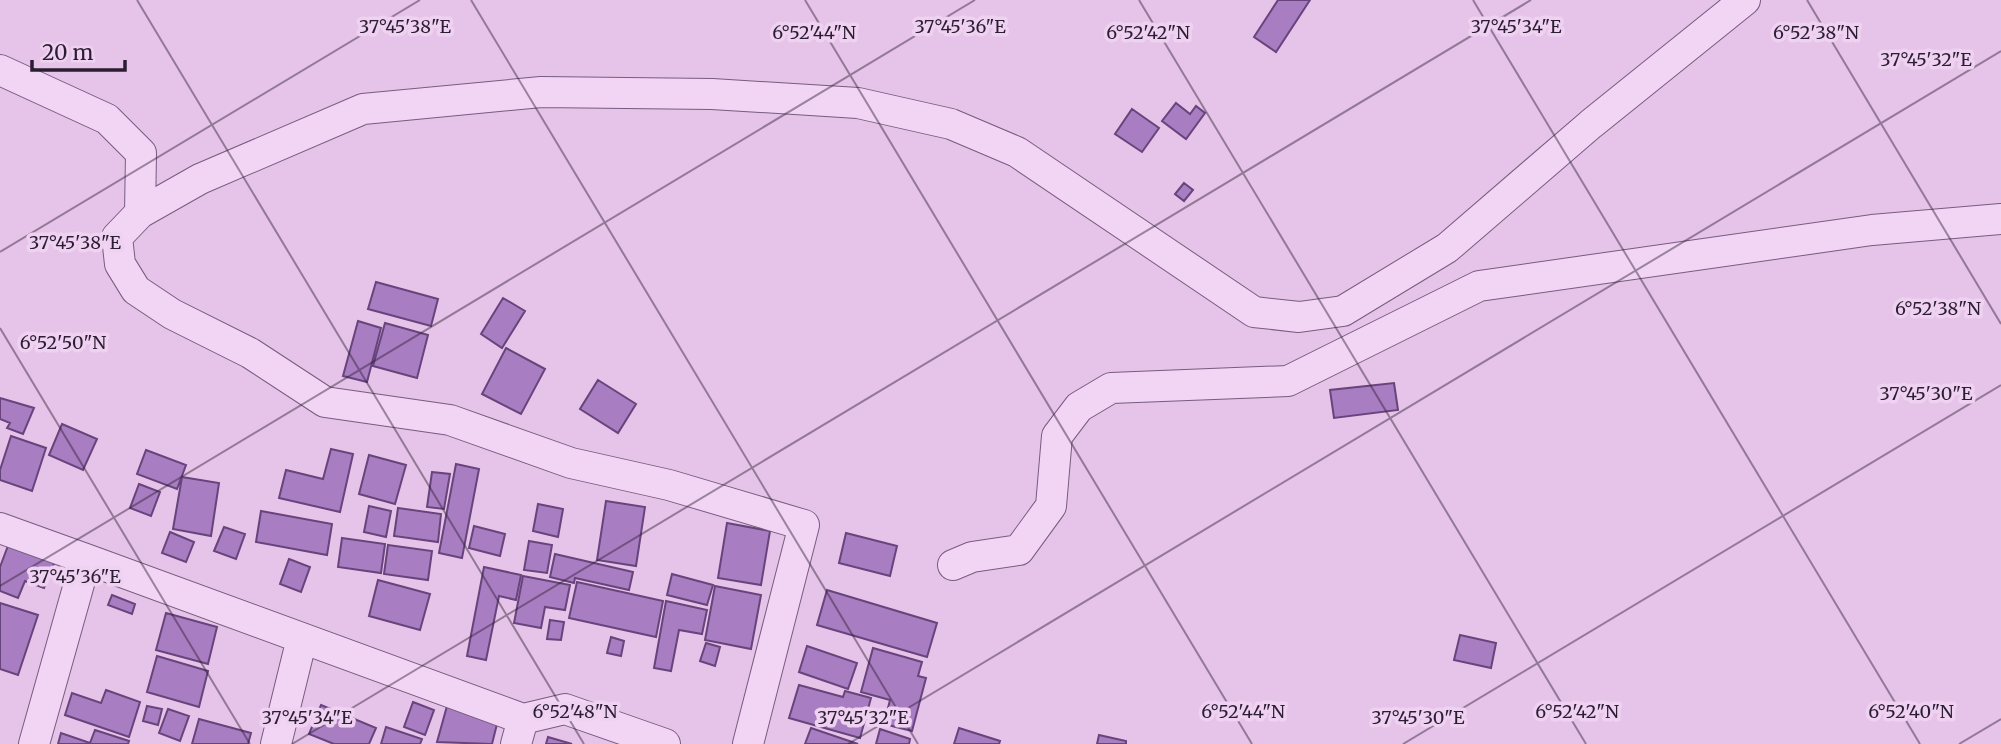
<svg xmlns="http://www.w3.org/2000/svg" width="2001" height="744" font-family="Merriweather,serif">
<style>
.building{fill:#a97dc2;stroke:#67447c;stroke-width:2}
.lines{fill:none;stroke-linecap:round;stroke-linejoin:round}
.minor-casing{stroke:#775c80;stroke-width:32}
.minor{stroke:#f2d5f4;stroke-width:30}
.ticks{fill:none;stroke:#2c1e32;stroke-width:2;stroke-opacity:0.45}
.ticks-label{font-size:18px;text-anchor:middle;fill:#2c1e32;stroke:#efd1f1;stroke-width:7;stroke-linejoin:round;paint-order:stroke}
</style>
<rect width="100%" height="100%" fill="#e6c3e8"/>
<!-- building -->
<path class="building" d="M 1278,0 L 1310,0 L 1276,52 L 1254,37 Z
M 1176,103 L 1190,114 L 1196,106 L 1205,113 L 1186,139 L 1162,121 Z
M 1132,109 L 1159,128 L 1142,152 L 1115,134 Z
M 1184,183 L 1193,190 L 1184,201 L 1175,194 Z
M 376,282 L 438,299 L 431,326 L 368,309 Z
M 503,298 L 525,311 L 502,348 L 481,334 Z
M 358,321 L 381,328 L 367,382 L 343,376 Z
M 385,323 L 428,335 L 417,378 L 373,366 Z
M 506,348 L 545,369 L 521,414 L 482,394 Z
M 598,380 L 636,404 L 618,433 L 580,409 Z
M 1394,383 L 1398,410 L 1334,418 L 1330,390 Z
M 0,398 L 34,408 L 23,434 L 7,428 L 10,423 L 0,419 Z
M 62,424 L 97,439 L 83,470 L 49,455 Z
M 11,436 L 46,448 L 32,491 L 0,480 L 0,470 Z
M 331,449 L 353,454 L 340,512 L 279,498 L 286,470 L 323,479 Z
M 146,450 L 186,465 L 177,489 L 137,474 Z
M 369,455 L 406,465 L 395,504 L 359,494 Z
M 456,464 L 479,469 L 462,558 L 439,553 Z
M 432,472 L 450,474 L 444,509 L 427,507 Z
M 182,477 L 219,483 L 211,536 L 173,529 Z
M 139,484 L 160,492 L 151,516 L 130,508 Z
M 606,501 L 645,507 L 636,566 L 597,560 Z
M 538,504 L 563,509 L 558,537 L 533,531 Z
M 369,506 L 391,511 L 386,537 L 364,532 Z
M 398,508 L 441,514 L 438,542 L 394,536 Z
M 261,511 L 332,524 L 327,555 L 256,542 Z
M 727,523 L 770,531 L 761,585 L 718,578 Z
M 474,526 L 505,534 L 500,556 L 469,548 Z
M 224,527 L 245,534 L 236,559 L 214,551 Z
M 170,532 L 194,542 L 186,562 L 162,553 Z
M 846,533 L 897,546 L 890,576 L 839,563 Z
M 342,538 L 385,544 L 381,573 L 338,567 Z
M 529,541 L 552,545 L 547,573 L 524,570 Z
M 9,543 L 55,561 L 44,588 L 25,581 L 18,598 L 0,591 L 0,567 Z
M 388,545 L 432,551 L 428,580 L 384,574 Z
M 555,554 L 633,572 L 629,590 L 575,578 L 574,583 L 550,577 Z
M 289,559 L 310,567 L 301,592 L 280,584 Z
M 484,567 L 521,575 L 516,600 L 499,596 L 486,660 L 467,656 Z
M 672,574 L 713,585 L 707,605 L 667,595 Z
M 523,576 L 570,585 L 565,610 L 545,607 L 541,628 L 514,623 Z
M 378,580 L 430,594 L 420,630 L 369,616 Z
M 577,582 L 663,601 L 656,637 L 569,618 Z
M 715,586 L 761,595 L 751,649 L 705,640 Z
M 827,590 L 937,623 L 927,657 L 817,625 Z
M 112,595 L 135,604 L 132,614 L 108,605 Z
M 666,601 L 707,610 L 702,634 L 679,630 L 671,671 L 654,668 Z
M 0,603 L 38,615 L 18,675 L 0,669 Z
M 166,613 L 217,627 L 208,664 L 156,650 Z
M 550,620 L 564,622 L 561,640 L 547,639 Z
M 1460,635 L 1496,643 L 1491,668 L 1454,660 Z
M 611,637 L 624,641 L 621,656 L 607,653 Z
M 706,643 L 720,647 L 715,666 L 700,661 Z
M 807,646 L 857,663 L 848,689 L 799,672 Z
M 873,648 L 922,662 L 918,676 L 926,678 L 912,731 L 884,724 L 890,700 L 861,692 Z
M 157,656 L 208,671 L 199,707 L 147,692 Z
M 799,685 L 843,697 L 845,691 L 871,698 L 860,738 L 789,718 Z
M 106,690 L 140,702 L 129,737 L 65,715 L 72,693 L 101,703 Z
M 413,702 L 434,710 L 425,735 L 404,727 Z
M 321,705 L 376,728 L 369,744 L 334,744 L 309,734 Z
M 147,706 L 162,709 L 158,725 L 143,721 Z
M 447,706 L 498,720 L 492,744 L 437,742 Z
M 168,709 L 189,716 L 180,741 L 159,733 Z
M 199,719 L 251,733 L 248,744 L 192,744 Z
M 386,727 L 422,739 L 420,744 L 381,744 Z
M 811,728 L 858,744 L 805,744 Z
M 959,728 L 1000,741 L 999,744 L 954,744 Z
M 880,729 L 910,739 L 909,744 L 876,744 Z
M 95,730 L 129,741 L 128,744 L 58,744 L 61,733 L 90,743 Z
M 1099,735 L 1126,741 L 1126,744 L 1097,744 Z
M 548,737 L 572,744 L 546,744 Z"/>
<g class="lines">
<!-- minor casing -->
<g class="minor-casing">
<path id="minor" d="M 0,70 L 107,119 L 141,153 L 140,213
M 0,528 L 86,559 L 34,744
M 86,559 L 523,719
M 953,565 L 972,557 L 1019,550 L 1051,506 L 1057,436 L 1079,407 L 1111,388 L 1288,381 L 1479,286 L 1872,230 L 2001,219
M 276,744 L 302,638
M 516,744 L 523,719 L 565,709 L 665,744
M 748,744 L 804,525 L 669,485 L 571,463 L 450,420 L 325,402 L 250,353 L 172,314 L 136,290 L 120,264 L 117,237 L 140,213 L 200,179 L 363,109 L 541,92 L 712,94 L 858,103 L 951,124 L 1017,152 L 1254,312 L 1299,317 L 1343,311 L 1447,248 L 1591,124 L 1745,0"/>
</g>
<!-- minor -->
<use href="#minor" class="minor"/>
</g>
<!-- ticks -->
<path class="ticks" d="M 137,0 L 584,744M 471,0 L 918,744M 805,0 L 1252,744M 1139,0 L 1586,744M 1473,0 L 1920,744M 1807,0 L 2001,324M 0,252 L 420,0M 0,328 L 250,744M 0,586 L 975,0M 292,744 L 1531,0M 848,744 L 2001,51M 1403,744 L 2001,385M 1959,744 L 2001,719"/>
<g class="ticks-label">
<text x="1516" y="33">37°45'34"E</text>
<text x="405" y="33">37°45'38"E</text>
<text x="960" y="33">37°45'36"E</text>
<text x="814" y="39">6°52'44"N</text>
<text x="1148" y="39">6°52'42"N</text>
<text x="1816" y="39">6°52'38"N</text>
<text x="1926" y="66">37°45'32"E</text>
<text x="75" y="249">37°45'38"E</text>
<text x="1938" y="315">6°52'38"N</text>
<text x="63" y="349">6°52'50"N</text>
<text x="1926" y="400">37°45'30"E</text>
<text x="75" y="583">37°45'36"E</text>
<text x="575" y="718">6°52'48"N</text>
<text x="1243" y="718">6°52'44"N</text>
<text x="1577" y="718">6°52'42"N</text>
<text x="1911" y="718">6°52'40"N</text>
<text x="307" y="724">37°45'34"E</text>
<text x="863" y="724">37°45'32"E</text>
<text x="1418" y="724">37°45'30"E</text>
</g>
<!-- scale -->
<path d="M32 60v10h93v-10" fill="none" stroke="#2c1e32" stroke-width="3.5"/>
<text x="42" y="60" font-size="21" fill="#2c1e32" stroke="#efd1f1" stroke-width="5" paint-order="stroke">20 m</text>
</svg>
